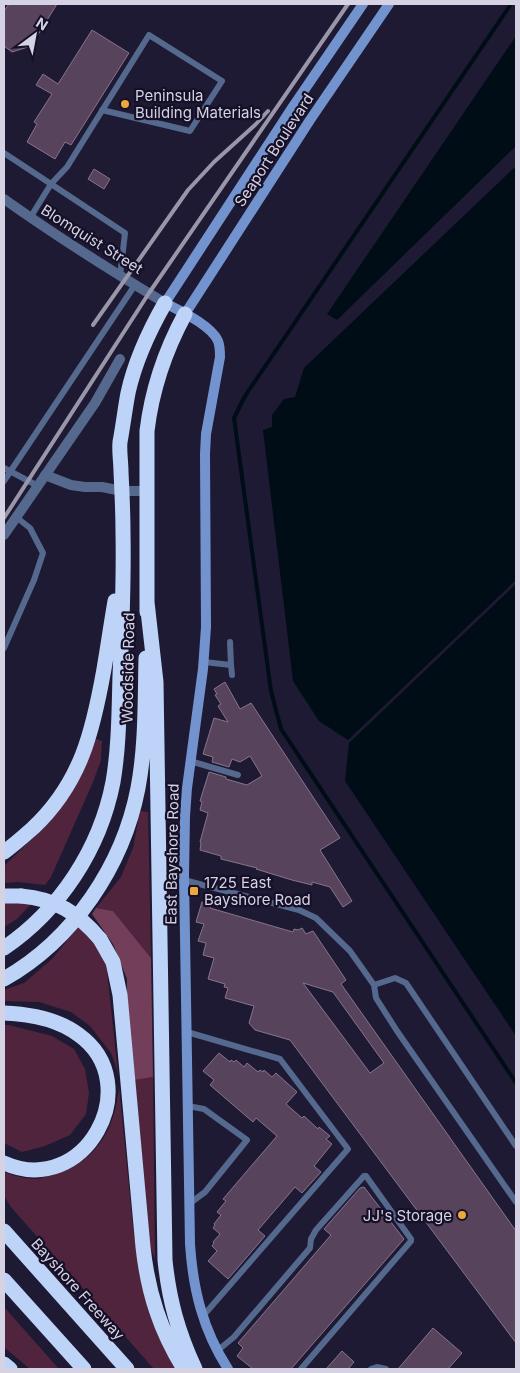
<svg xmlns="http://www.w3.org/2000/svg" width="520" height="1373" font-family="Inter,sans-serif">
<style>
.green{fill:#51243d}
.forest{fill:#723e5a}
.water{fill:#000c16}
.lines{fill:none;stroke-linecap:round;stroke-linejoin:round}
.stream{stroke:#000c16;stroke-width:4}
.building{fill:#57445c;stroke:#88738e;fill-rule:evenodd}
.lane{stroke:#54698d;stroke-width:6}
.street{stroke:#54698d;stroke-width:10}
.secondary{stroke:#7293ce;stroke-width:10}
.highway{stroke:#bdd3f8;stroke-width:15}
.rail{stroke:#9996aa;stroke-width:4}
.highway-bridge{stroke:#bdd3f8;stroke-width:15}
.poi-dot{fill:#eda83b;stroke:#151028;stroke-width:2}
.labels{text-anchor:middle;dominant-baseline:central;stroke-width:4.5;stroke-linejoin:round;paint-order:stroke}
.poi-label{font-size:15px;fill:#d4d2e3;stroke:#151028;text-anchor:start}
.street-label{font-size:15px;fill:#d4d2e3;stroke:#151028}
</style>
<rect width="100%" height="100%" fill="#1e1a33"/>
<!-- green -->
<path class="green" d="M 96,739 L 102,741 L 101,760 L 93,782 L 51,877 L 45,885 L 18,882 L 4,883 L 4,866 L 37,834 L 73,791 Z
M 140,811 L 148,812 L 151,958 L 113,911 L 96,908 L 121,877 L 133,848 Z
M 4,901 L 33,902 L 17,919 L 4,927 Z
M 78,927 L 91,938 L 106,962 L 118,1073 L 111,1053 L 90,1026 L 71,1012 L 39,1002 L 4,1001 L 4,990 L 24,983 L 52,959 Z
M 4,1025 L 9,1025 L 52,1036 L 74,1049 L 85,1069 L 89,1093 L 86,1114 L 70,1135 L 45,1146 L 22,1152 L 4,1143 Z
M 153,1077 L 155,1259 L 148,1241 L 135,1080 Z
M 119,1086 L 133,1228 L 141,1281 L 149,1314 L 177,1369 L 154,1369 L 11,1207 L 4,1196 L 4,1172 C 14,1176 27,1179 38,1179 C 42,1178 48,1176 53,1175 C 96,1162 115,1130 119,1086 Z
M 4,1307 L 59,1369 L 30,1369 L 4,1347 Z"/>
<!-- forest -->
<path class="forest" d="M 96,908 L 113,911 L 151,958 L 153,1077 L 135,1080 L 127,1016 L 127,979 L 113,944 L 92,914 Z"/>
<!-- water -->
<path class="water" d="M 516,36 L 516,146 L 337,320 L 327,314 Z
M 516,166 L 516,580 L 348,740 L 319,721 L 293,681 L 263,430 L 272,427 L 272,415 L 284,399 L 295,397 L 304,368 Z
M 516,584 L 516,1036 L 345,781 L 349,743 Z"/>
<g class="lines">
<!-- stream -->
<path class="stream" d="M 511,4 L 245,396 L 234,418 L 271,691 L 281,729 L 516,1083"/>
</g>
<!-- building -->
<path class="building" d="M 9,4 L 57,4 L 31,46 L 12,52 L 4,46 L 4,11 Z
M 92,30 L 129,53 L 71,145 L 65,142 L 55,159 L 27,142 L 37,124 L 34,122 L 52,94 L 36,85 L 43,74 L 58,84 Z
M 94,169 L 110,179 L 104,189 L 88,179 Z
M 225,682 L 240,709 L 251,703 L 340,838 L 320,850 L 352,901 L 343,907 L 330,887 L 312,882 L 312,885 L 292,880 L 256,869 L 257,868 L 221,859 L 221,856 L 200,850 L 201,843 L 200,842 L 208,813 L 200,810 L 202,802 L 200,801 L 209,772 L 226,777 L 226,779 L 247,785 L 262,776 L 250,756 L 240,762 L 232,759 L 229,767 L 212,762 L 213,757 L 203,754 L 214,718 L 228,722 L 218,706 L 221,704 L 215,695 L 217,694 L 214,689 Z
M 202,902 L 211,904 L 210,908 L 293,932 L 294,929 L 298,930 L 302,928 L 306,934 L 313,931 L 346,980 L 341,984 L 516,1231 L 516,1343 L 290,1040 L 255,1030 L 249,1023 L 254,1006 L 225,998 L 228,988 L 224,987 L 225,984 L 208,979 L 214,958 L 203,955 L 206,943 L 198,941 L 204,924 L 196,922 ZM 303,983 L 333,992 L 384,1063 L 370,1073 Z
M 219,1053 L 230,1062 L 231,1060 L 234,1062 L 236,1060 L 244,1067 L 247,1063 L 258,1072 L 260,1070 L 263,1072 L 264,1070 L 272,1077 L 276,1073 L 297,1092 L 286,1104 L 302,1118 L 304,1116 L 318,1129 L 319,1127 L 330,1136 L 326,1139 L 332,1144 L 314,1166 L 321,1172 L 302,1193 L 295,1187 L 258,1230 L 265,1236 L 228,1279 L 208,1261 L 217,1251 L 212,1246 L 214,1243 L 213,1242 L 220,1234 L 213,1228 L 215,1225 L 214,1224 L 221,1215 L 217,1212 L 226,1201 L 223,1199 L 277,1136 L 256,1118 L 253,1122 L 210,1085 L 214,1080 L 203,1071 Z
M 364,1187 L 404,1239 L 291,1369 L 253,1369 L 237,1356 L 243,1348 L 238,1343 L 331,1235 L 324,1229 L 360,1188 Z
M 433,1328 L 462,1353 L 448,1369 L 398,1369 Z
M 342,1351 L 354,1362 L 348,1369 L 326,1369 Z"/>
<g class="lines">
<!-- lane -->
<path class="lane" d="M 4,153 L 51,184 L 67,167 L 149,35 L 222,81 L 190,131 L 102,110
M 30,218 L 51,184 L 125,233 L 120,276
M 4,468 L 38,486
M 4,481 L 135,285
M 4,648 L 34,580 L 43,553 L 30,528 L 16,517
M 204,662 L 231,665 L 230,642
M 231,665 L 232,675
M 190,761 L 238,775
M 184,880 L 299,910 L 316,918 L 350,951 L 374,985 L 376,998 L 397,1031 L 516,1202
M 374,985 L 395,978 L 406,983 L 516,1146
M 187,1032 L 280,1059 L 348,1149 L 203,1316
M 188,1106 L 204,1109 L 247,1140 L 205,1192 L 189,1204
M 217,1351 L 234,1337 L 310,1248 L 311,1239 L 316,1230 L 364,1176 L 366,1176 L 411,1239 L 411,1241 L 301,1369
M 371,1369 L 377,1367 L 386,1369"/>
<!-- street -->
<path class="street" d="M 4,199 C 56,236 110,270 165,303
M 45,475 L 71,485 L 85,487 L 102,487 L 122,491 L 148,491
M 4,535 L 95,403 L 120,359"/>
<!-- secondary -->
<path class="secondary" d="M 185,314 L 310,120 L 389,4
M 228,1369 C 203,1330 193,1290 190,1244 L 184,875 L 185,816 L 187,788 L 203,669 L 206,627 L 205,454 L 206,434 L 220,357 C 220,352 220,346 218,341 C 211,325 180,311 165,303 L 292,108 L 363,4"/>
<!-- highway -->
<path class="highway" d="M 147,602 L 156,682 L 165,1260 C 169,1300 178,1332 195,1369
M 147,612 L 147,431 C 152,389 165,351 185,314
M 4,852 C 14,845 24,836 33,828 C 81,783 93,731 104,669 C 108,646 111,624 115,601
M 4,896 L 21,896
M 100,939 L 113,962 L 120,995 L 143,1247 C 148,1293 160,1330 184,1369
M 4,948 C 60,910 100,849 113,782 C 119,747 119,711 120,676 C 122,628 124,580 123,533 C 123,512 122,492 121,472 C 121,462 119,451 120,442 C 123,426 125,409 128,393 C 135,361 149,331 165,303
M 4,979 C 73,940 123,866 138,788 C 146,745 145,701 146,658
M 4,1013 C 30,1014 58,1019 79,1035 C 147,1084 85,1199 4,1163
M 4,1231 L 127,1369
M 4,1280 L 84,1369
M 4,1364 L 10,1369"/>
<!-- rail -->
<path class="rail" d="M 93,325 L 188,190 L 214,162 L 255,125 L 268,111
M 4,518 L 149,293 L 348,4"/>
<!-- highway-bridge -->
<path class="highway-bridge" d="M 21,896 C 56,899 78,913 100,939"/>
</g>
<!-- markers -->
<g class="poi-dot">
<circle cx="125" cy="104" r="5"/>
<rect x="189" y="886" width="10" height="10" rx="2.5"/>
<circle cx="462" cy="1215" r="5"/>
</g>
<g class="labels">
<!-- poi labels -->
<g class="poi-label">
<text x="135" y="95">Peninsula<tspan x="135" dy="17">Building Materials</tspan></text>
<text x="204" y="882">1725 East<tspan x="204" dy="17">Bayshore Road</tspan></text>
<text x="452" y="1215" text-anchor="end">JJ's Storage</text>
</g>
<!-- street labels -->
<g class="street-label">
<text transform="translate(274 150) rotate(-57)">Seaport Boulevard</text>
<text transform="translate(92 239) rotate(32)">Blomquist Street</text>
<text transform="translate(128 668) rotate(-89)">Woodside Road</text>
<text transform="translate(172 854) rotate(-89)">East Bayshore Road</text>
<text transform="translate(78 1289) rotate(48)">Bayshore Freeway</text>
</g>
</g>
<!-- border -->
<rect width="520" height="1373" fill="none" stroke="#d4d2e3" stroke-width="10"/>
<!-- north arrow -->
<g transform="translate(35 35) rotate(32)" stroke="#151028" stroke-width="4" paint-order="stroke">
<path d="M0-4L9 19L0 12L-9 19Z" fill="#d4d2e3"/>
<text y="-8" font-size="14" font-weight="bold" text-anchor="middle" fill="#d4d2e3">N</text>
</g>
</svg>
